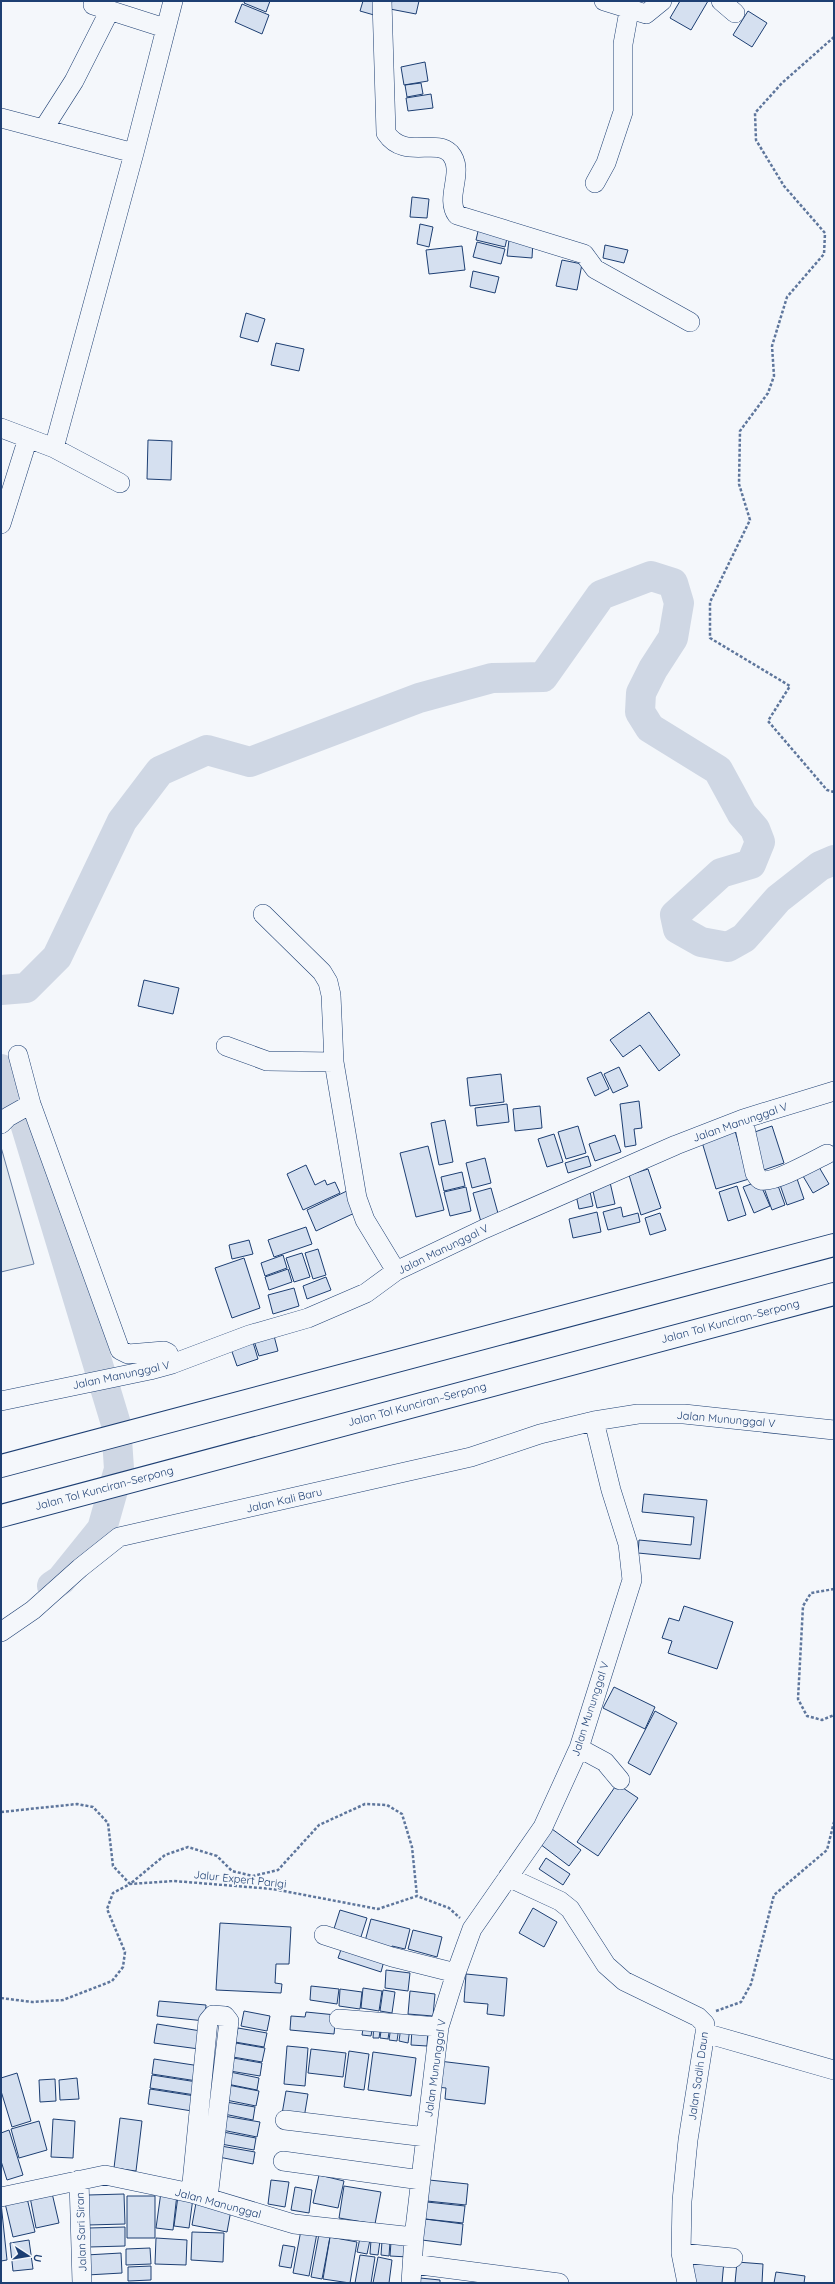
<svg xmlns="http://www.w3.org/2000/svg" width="835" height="2284" font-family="Quicksand,sans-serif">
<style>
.green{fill:#e3e9f0;stroke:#687fa3}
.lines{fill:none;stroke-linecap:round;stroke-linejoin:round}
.river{stroke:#cfd7e4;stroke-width:30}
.building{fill:#d5e0f0;stroke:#1d3f73}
.minor-casing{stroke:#1d3f73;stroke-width:20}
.highway-casing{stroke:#1d3f73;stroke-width:24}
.path{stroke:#5e769c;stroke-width:2.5;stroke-dasharray:3 2;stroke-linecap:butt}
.minor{stroke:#f4f7fb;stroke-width:19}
.highway{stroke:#f4f7fb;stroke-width:22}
.labels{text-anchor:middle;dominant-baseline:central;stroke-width:3;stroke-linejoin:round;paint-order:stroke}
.street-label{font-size:11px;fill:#1d3f73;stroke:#f4f7fb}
</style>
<rect width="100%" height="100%" fill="#f4f7fb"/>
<!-- green -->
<path class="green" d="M 1,1147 L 34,1264 L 1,1272 Z"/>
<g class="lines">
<!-- river -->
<path class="river" d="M 1,990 L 26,988 L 57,957 L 122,821 L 160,771 L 207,750 L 250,762 L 419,698 L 492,678 L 543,677 L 601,595 L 651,576 L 673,583 L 679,603 L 673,638 L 653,669 L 641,693 L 640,712 L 650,728 L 718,770 L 742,814 L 755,829 L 760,842 L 751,864 L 721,873 L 675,915 L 678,929 L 701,942 L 728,947 L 744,938 L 778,899 L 820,866 L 834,860
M 1,1069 L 24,1120 L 116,1424 L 119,1469 L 102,1529 L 61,1580 L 52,1586"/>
</g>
<!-- building -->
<path class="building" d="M 245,1 L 270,1 L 266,12 L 244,3 Z
M 363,1 L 379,1 L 374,15 L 360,11 Z
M 392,1 L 419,1 L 416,14 L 390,9 Z
M 680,1 L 708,1 L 691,30 L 670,18 Z
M 242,4 L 269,15 L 262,34 L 235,22 Z
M 748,11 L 767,23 L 752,47 L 733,35 Z
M 425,62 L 428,81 L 404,85 L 401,67 Z
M 421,83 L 423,94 L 407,97 L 405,85 Z
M 431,94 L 433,108 L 408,111 L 406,98 Z
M 412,197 L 429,199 L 427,218 L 410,217 Z
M 420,224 L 433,227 L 429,247 L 417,244 Z
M 479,227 L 508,234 L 505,247 L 476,240 Z
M 509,240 L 533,241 L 532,258 L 507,256 Z
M 477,242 L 505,249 L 501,264 L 473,257 Z
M 605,245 L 628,250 L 624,263 L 603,258 Z
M 462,246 L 465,270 L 429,274 L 426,250 Z
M 562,260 L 582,264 L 577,290 L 556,286 Z
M 473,271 L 499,277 L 495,293 L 470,287 Z
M 246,313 L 265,319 L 258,342 L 240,337 Z
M 276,343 L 304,349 L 299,371 L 271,365 Z
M 148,440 L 172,441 L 171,480 L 147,479 Z
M 144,980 L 179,988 L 173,1014 L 138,1006 Z
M 649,1012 L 680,1055 L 659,1071 L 640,1045 L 623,1057 L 610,1040 Z
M 619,1067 L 628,1086 L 613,1093 L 604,1074 Z
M 601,1072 L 609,1089 L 595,1096 L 587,1078 Z
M 501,1074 L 504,1102 L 470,1106 L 467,1078 Z
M 639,1101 L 642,1128 L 634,1129 L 636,1145 L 625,1147 L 620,1104 Z
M 507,1104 L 509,1122 L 477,1126 L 475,1108 Z
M 540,1106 L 542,1128 L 515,1131 L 513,1109 Z
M 445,1120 L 453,1162 L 439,1165 L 431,1123 Z
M 578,1126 L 586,1153 L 566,1159 L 558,1132 Z
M 772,1126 L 784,1163 L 761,1171 L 749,1134 Z
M 735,1131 L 749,1179 L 716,1189 L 702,1142 Z
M 554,1134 L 563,1162 L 547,1167 L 538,1139 Z
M 615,1135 L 621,1152 L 595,1161 L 589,1144 Z
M 428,1146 L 444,1210 L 416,1217 L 400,1153 Z
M 588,1156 L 591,1166 L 568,1173 L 565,1163 Z
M 485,1158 L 491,1183 L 472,1188 L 466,1163 Z
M 816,1162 L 829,1184 L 813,1193 L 800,1171 Z
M 306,1165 L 315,1185 L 325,1180 L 327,1185 L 335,1182 L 340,1193 L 303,1210 L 287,1174 Z
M 648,1169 L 661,1208 L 641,1215 L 629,1175 Z
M 462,1172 L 465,1186 L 444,1191 L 441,1177 Z
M 795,1173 L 804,1199 L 787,1205 L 778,1179 Z
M 609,1178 L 615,1204 L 597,1208 L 591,1183 Z
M 776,1180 L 785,1205 L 772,1210 L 763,1185 Z
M 759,1181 L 770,1206 L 754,1213 L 743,1187 Z
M 737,1186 L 746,1215 L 728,1221 L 719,1192 Z
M 466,1187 L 471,1211 L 450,1216 L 444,1192 Z
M 589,1187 L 593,1206 L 579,1209 L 575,1190 Z
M 491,1188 L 499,1217 L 481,1222 L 473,1193 Z
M 351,1189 L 361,1210 L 316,1231 L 307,1210 Z
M 621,1207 L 623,1217 L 638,1213 L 640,1222 L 608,1230 L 603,1212 Z
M 597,1212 L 601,1232 L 573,1238 L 569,1219 Z
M 660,1213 L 666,1230 L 650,1235 L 645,1218 Z
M 306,1227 L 312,1244 L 274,1257 L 268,1240 Z
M 249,1240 L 253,1254 L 232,1259 L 229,1245 Z
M 318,1249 L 326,1275 L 313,1279 L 305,1253 Z
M 302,1253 L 310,1277 L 294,1282 L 286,1258 Z
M 283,1255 L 287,1268 L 265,1276 L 261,1263 Z
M 244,1258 L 260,1308 L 232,1318 L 215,1268 Z
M 288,1269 L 292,1282 L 269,1290 L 265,1277 Z
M 326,1277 L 331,1290 L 307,1299 L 303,1286 Z
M 294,1288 L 299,1306 L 273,1314 L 268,1295 Z
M 273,1332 L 278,1351 L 259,1356 L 253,1338 Z
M 252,1339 L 258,1359 L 237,1366 L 230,1346 Z
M 644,1494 L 707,1500 L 700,1559 L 638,1553 L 639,1540 L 691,1545 L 694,1517 L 642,1512 Z
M 684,1606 L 733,1622 L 717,1669 L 668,1653 L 672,1641 L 662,1638 L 669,1618 L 679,1621 Z
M 614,1687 L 655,1707 L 645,1729 L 603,1708 Z
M 655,1711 L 677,1723 L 650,1775 L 628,1763 Z
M 617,1784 L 638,1798 L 598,1856 L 577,1842 Z
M 552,1829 L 581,1850 L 569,1866 L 540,1844 Z
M 546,1858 L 570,1874 L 563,1885 L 539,1869 Z
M 533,1908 L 557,1922 L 544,1947 L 519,1933 Z
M 340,1910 L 367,1918 L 359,1943 L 332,1935 Z
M 371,1919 L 410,1929 L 405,1949 L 392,1946 L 391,1951 L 364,1945 Z
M 220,1923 L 291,1927 L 289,1964 L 276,1964 L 275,1983 L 282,1984 L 281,1993 L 216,1990 Z
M 413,1930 L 442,1937 L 437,1957 L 408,1949 Z
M 343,1944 L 385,1957 L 381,1972 L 338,1958 Z
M 386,1970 L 410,1973 L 408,1991 L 385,1988 Z
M 466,1974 L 507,1978 L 504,2016 L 487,2014 L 488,2004 L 464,2002 Z
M 311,1986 L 339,1989 L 337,2004 L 310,2000 Z
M 363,1988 L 382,1991 L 379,2011 L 361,2008 Z
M 340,1989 L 362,1992 L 360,2009 L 339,2006 Z
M 383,1990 L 395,1992 L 392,2013 L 380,2011 Z
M 410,1991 L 435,1994 L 433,2016 L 408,2014 Z
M 159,2001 L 206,2005 L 205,2021 L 157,2016 Z
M 244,2011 L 270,2016 L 267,2031 L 241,2026 Z
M 306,2012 L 336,2015 L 334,2034 L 290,2030 L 291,2016 L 305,2017 Z
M 364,2023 L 373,2024 L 371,2036 L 362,2035 Z
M 157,2024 L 201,2031 L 199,2049 L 154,2043 Z
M 374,2024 L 381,2025 L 379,2038 L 373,2038 Z
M 382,2025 L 390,2026 L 388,2039 L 380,2038 Z
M 391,2026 L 399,2027 L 397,2041 L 389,2040 Z
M 401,2027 L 410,2028 L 408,2043 L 399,2041 Z
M 238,2028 L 267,2033 L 264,2047 L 235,2042 Z
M 412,2029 L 428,2030 L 427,2046 L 411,2045 Z
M 236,2043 L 265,2048 L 262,2062 L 233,2057 Z
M 287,2046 L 308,2048 L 305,2086 L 284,2084 Z
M 311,2049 L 346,2053 L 343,2077 L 308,2073 Z
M 349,2051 L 369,2054 L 364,2090 L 344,2087 Z
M 373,2052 L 416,2058 L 411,2096 L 368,2090 Z
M 233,2058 L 262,2063 L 260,2076 L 230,2071 Z
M 154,2059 L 200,2066 L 197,2081 L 152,2074 Z
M 439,2061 L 489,2067 L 485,2104 L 445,2099 L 446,2088 L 436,2087 Z
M 230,2072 L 259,2078 L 257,2090 L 227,2084 Z
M 17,2073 L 31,2121 L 12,2127 L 1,2091 L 1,2078 Z
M 152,2075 L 197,2082 L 195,2095 L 150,2088 Z
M 77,2078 L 79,2099 L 60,2100 L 59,2080 Z
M 55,2079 L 56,2101 L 40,2102 L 39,2080 Z
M 228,2085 L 259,2091 L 256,2106 L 226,2100 Z
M 150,2089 L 195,2096 L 192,2111 L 148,2104 Z
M 286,2091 L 308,2094 L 304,2118 L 282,2114 Z
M 226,2102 L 255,2107 L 253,2120 L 224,2114 Z
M 224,2116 L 260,2122 L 257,2137 L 222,2130 Z
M 120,2118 L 142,2121 L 136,2171 L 114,2168 Z
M 53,2119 L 75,2121 L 73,2158 L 51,2157 Z
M 39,2121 L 47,2150 L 19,2158 L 11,2129 Z
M 9,2130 L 23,2175 L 7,2180 L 1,2161 L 1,2133 Z
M 223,2132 L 256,2138 L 254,2150 L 221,2144 Z
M 221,2146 L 255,2152 L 253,2164 L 219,2157 Z
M 319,2175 L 344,2181 L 338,2208 L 313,2203 Z
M 271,2180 L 289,2182 L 285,2207 L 268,2204 Z
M 429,2180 L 468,2184 L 466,2205 L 427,2201 Z
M 344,2186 L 381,2192 L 375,2224 L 339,2218 Z
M 295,2187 L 312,2190 L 309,2213 L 291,2210 Z
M 161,2192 L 177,2194 L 173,2230 L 156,2228 Z
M 52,2193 L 59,2223 L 36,2228 L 30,2197 Z
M 124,2194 L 125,2224 L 88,2225 L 88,2195 Z
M 127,2196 L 155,2196 L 155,2238 L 127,2238 Z
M 178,2196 L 193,2198 L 189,2228 L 174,2226 Z
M 27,2198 L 35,2232 L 13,2237 L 5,2203 Z
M 427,2202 L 465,2206 L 463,2223 L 425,2219 Z
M 1,2203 L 7,2260 L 1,2261 Z
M 196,2203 L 231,2210 L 227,2232 L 192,2225 Z
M 425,2219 L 463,2224 L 461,2245 L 422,2240 Z
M 125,2227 L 125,2246 L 89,2247 L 89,2228 Z
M 301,2230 L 317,2233 L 309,2276 L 293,2273 Z
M 192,2232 L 224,2233 L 223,2262 L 191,2260 Z
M 319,2234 L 330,2237 L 322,2279 L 311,2277 Z
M 330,2237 L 357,2242 L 350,2283 L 323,2279 Z
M 156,2238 L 187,2240 L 186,2265 L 155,2264 Z
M 360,2238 L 370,2240 L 367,2254 L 357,2252 Z
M 29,2240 L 33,2269 L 13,2271 L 10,2243 Z
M 371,2240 L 380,2241 L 378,2255 L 370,2254 Z
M 382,2241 L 390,2242 L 389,2256 L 381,2255 Z
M 391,2242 L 409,2243 L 408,2257 L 390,2256 Z
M 283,2245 L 295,2247 L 291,2268 L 279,2266 Z
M 150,2248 L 151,2264 L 126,2265 L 126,2249 Z
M 121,2253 L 122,2273 L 87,2275 L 86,2255 Z
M 360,2255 L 375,2257 L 371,2283 L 355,2283 Z
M 378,2257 L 392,2260 L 389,2283 L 373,2283 Z
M 688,2257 L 724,2261 L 722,2283 L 693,2283 Z
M 737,2262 L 763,2264 L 762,2283 L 735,2283 Z
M 151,2266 L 151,2280 L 128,2281 L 128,2267 Z
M 776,2272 L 805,2276 L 804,2283 L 774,2283 Z
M 420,2278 L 440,2280 L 440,2283 L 419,2283 Z"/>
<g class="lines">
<!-- minor casing -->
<g class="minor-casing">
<path id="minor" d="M 382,1 L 386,133 C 404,160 435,138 450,153 C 466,171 444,197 457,215 L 584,254 L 595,269 L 690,322
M 604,1 L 646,14 L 662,1
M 721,1 L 735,13
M 93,5 L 165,28
M 1,118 L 134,153
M 44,128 L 74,81 L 110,10
M 595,183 L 606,163 L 623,112 L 623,44 L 629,11
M 1,428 L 54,448 L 120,483
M 54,448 L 134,153 L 173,1
M 1,524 L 28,438
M 263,914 L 322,972 L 328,982 L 331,995 L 334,1062 L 357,1198 L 365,1220 L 396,1271
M 226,1046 L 267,1061 L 334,1062
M 18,1055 L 31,1104 L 120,1350 L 128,1354 L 164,1351 L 168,1353 L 172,1364
M 743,1119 L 755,1173 C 757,1176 758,1179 761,1180 C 772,1184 815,1160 827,1154
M 1,1124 L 8,1117 L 31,1104
M 1,1401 L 150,1370 L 172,1364 L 249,1335 L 308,1318 L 366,1293 L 396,1271 L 484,1229 L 676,1145 L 743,1119 L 834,1091
M 1,1632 L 33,1610 L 80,1568 L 119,1537 L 471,1457 L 540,1434 L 594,1421 L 638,1414 L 684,1414 L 834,1430
M 579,1748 L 605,1762 L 620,1780
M 508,1877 L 560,1901 L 570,1909 L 606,1965 L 624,1981 L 698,2017 L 705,2024 L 705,2033 L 688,2140 L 682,2201 L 681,2253 L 687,2283
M 324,1935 L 392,1957 L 456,1973
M 339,2019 L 439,2027
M 705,2033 L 834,2070
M 285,2120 L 426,2137
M 283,2161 L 421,2180
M 79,2180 L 82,2283
M 191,2193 L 208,2021 L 213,2015 L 225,2016 L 229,2021 L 208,2198
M 1,2197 L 105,2175 L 191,2193 L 294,2224 L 414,2237
M 681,2253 L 733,2258
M 413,2264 L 559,2283
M 411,2283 L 414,2237 L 439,2027 L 456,1973 L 472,1929 L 543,1827 L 579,1748 L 632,1580 L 628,1544 L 611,1490 L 594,1421"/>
</g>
<!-- highway casing -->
<g class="highway-casing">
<path id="highway" d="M 1,1466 L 834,1245
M 1,1516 L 834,1294"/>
</g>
<!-- path -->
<path class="path" d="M 834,37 L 782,83 L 755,113 L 756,140 L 784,186 L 825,233 L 824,254 L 787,297 L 772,346 L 774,376 L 768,393 L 740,431 L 739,484 L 750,520 L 710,602 L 710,638 L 790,686 L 768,721 L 827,790 L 834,792
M 834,1589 L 811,1593 L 803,1606 L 798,1699 L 807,1716 L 822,1720 L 834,1715
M 1,1812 L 77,1804 L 93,1807 L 108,1823 L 113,1866 L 130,1884 L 165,1855 L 188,1847 L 217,1856 L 232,1871 L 253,1876 L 278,1870 L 319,1825 L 365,1804 L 387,1805 L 402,1814 L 412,1847 L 417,1896
M 1,1998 L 32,2002 L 63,2000 L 112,1981 L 123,1967 L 125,1952 L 107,1909 L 113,1893 L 130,1884 L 174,1881 L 273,1889 L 378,1909 L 417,1896 L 449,1908 L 460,1918
M 716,2011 L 741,2002 L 751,1984 L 774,1895 L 827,1850 L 834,1822"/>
<!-- minor -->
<use href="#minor" class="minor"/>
<!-- highway -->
<use href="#highway" class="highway"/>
</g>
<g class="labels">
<!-- street labels -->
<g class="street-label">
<text transform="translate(740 1122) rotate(-19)">Jalan Manunggal V</text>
<text transform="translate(443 1249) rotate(-26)">Jalan Manunggal V</text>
<text transform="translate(730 1321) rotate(-15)">Jalan Tol Kunciran–Serpong</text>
<text transform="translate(121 1375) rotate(-12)">Jalan Manunggal V</text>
<text transform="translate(417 1404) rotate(-15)">Jalan Tol Kunciran–Serpong</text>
<text transform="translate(726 1419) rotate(5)">Jalan Mununggal V</text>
<text transform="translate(104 1488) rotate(-15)">Jalan Tol Kunciran–Serpong</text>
<text transform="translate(284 1500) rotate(-13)">Jalan Kali Baru</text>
<text transform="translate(590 1709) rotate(-72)">Jalan Mununggal V</text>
<text transform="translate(240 1879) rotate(6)">Jalur Expert Parigi</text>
<text transform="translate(435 2068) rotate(-82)">Jalan Mununggal V</text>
<text transform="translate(698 2076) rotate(-82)">Jalan Sadih Daun</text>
<text transform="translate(218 2203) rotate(15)">Jalan Manunggal</text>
<text transform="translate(81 2232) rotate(-92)">Jalan Sari Siran</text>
</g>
</g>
<!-- border -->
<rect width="835" height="2284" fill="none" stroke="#1d3f73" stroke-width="4"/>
<!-- north arrow -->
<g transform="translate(28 2256) rotate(102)" stroke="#f4f7fb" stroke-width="3" paint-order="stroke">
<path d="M0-3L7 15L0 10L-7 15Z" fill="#1d3f73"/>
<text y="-6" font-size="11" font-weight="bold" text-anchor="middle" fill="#1d3f73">U</text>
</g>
</svg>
